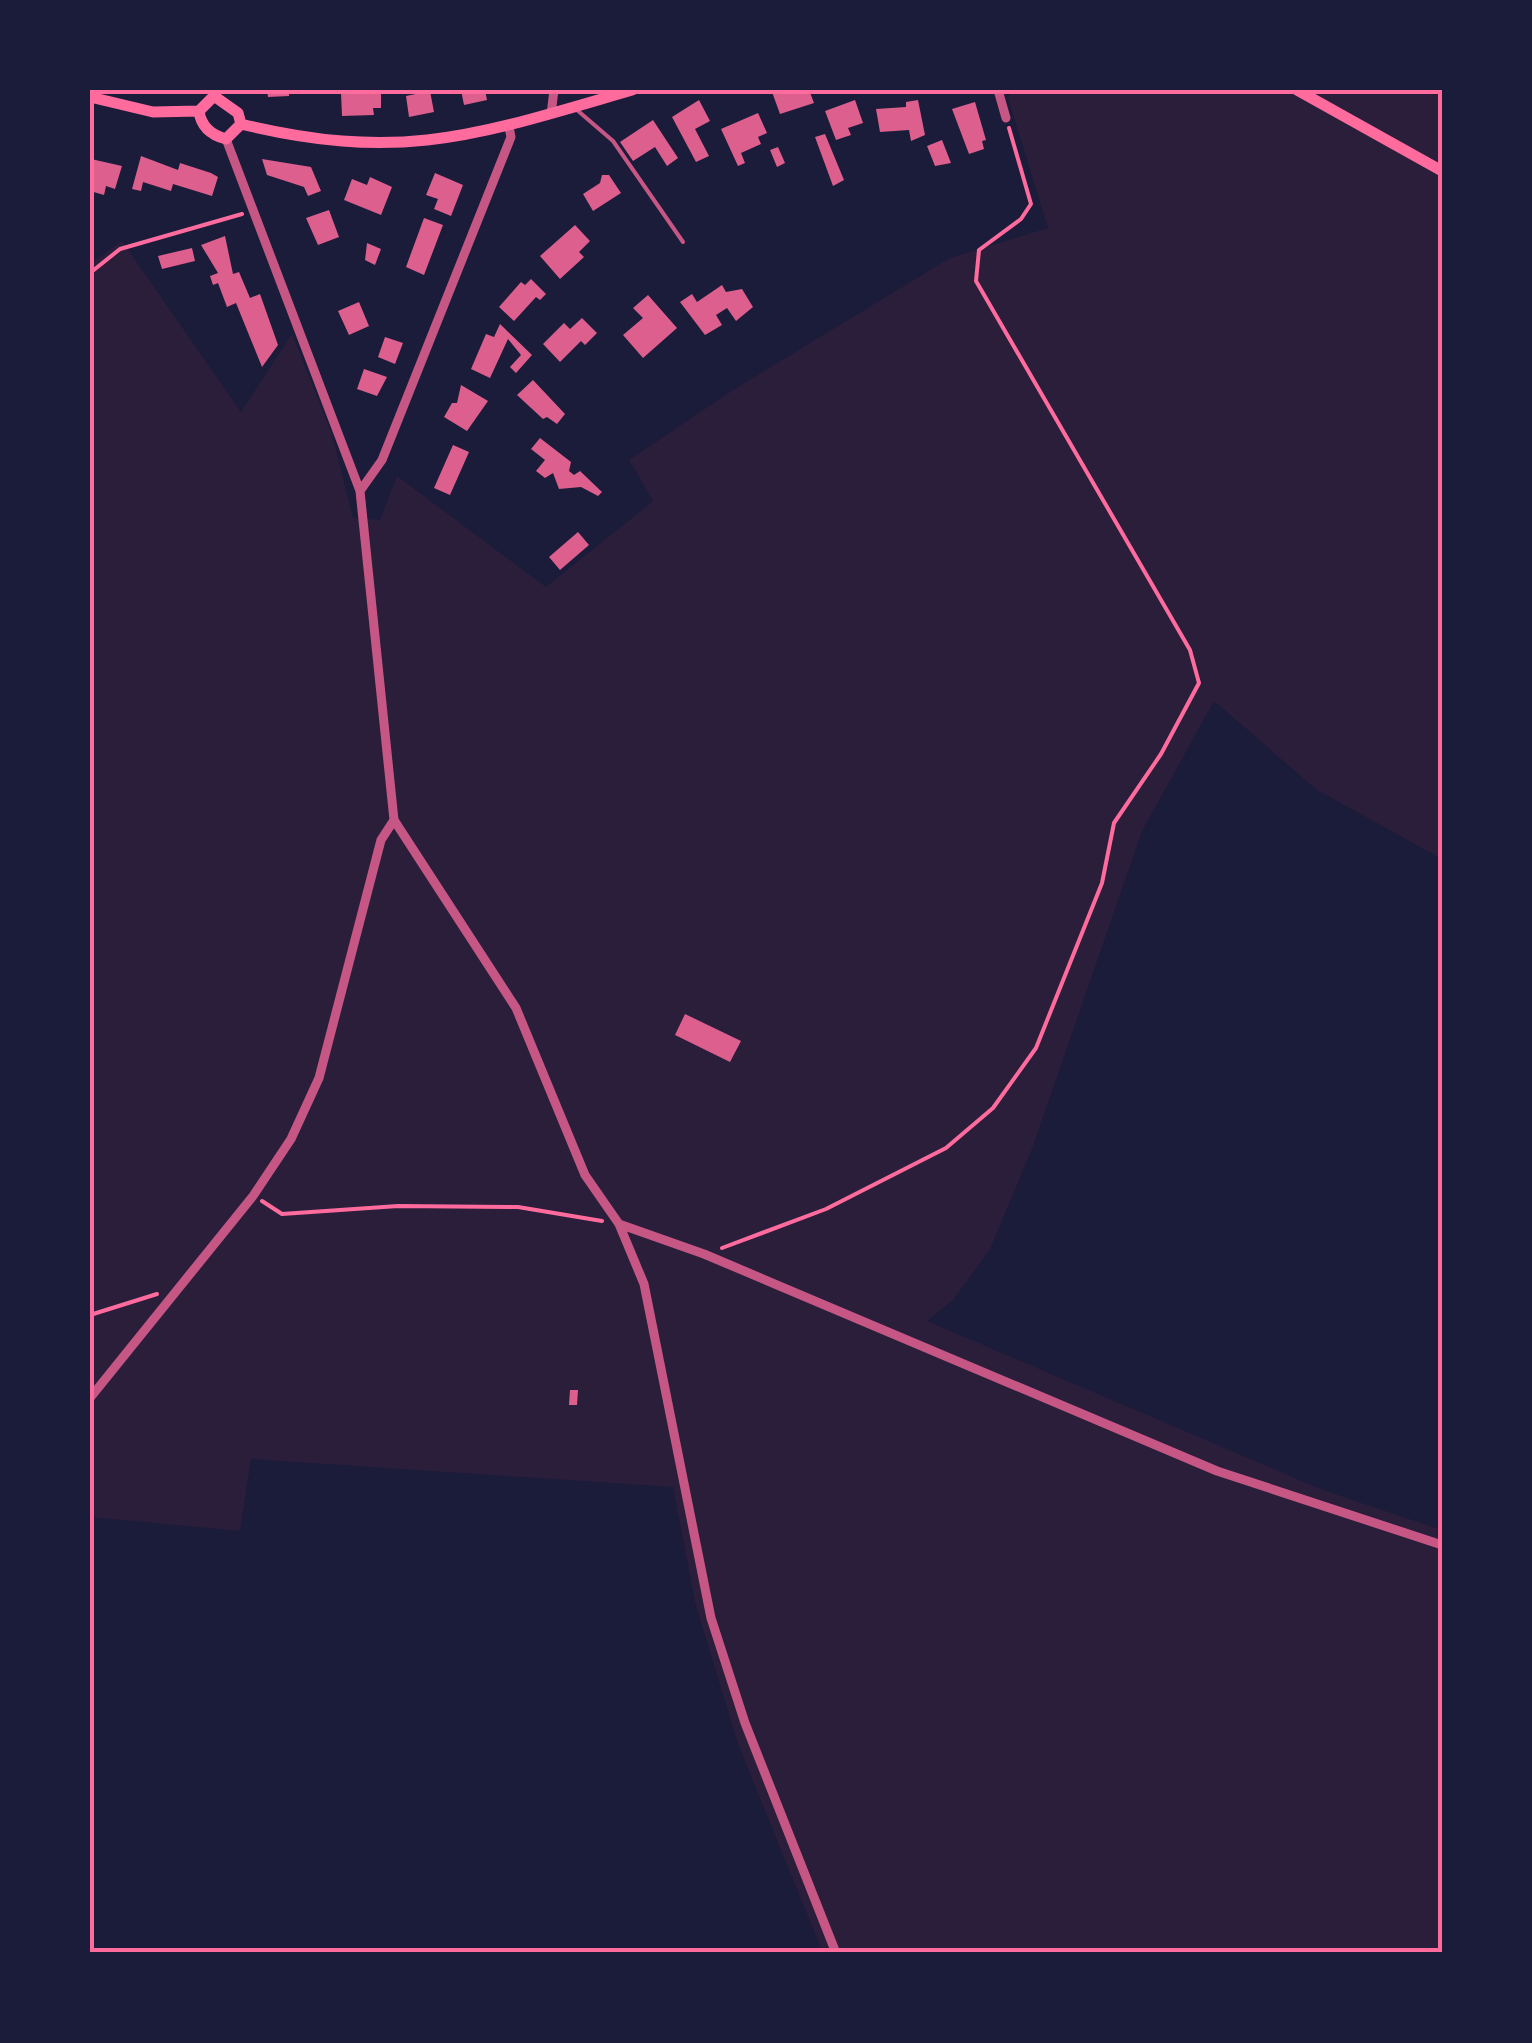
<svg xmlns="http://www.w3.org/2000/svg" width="1532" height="2043" font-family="Karla,sans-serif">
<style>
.green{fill:#2a1e3b}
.building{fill:#dd5f8e}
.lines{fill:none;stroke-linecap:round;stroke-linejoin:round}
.path{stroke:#ff6b9d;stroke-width:4}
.service{stroke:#c65784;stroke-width:4}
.minor{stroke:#c65784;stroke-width:9}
.secondary{stroke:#ff6b9d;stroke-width:11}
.neatline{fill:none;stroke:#ff6b9d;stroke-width:4}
</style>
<rect width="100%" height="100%" fill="#1b1b3a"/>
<!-- green -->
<path class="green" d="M 1013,90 L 1442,90 L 1442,859 L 1317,790 L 1214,701 L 1142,831 L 1032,1149 L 990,1249 L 954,1299 L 927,1321 L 1323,1490 L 1442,1530 L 1442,1953 L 823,1953 L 738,1744 L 695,1602 L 673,1487 L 251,1459 L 240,1531 L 90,1517 L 90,264 L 122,241 L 241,412 L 292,334 L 332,434 L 353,518 L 380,520 L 397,476 L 546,587 L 653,501 L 629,460 L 733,390 L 950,258 L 1048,228 L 1008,98 Z"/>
<!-- building -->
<path class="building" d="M 267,90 L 289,90 L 289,96 L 268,97 Z
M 461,90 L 485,90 L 487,100 L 464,105 Z
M 809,90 L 814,103 L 780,114 L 772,92 Z
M 430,91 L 434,112 L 409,117 L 406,96 Z
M 381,92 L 381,108 L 373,108 L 374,115 L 342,116 L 341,93 Z
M 699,100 L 710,121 L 695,129 L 709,156 L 696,162 L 672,117 Z
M 855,100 L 863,123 L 848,128 L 851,135 L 836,140 L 825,111 Z
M 918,100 L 925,135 L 911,141 L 909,130 L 880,132 L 876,109 L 906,107 L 906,102 Z
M 975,102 L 986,140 L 982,141 L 984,149 L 969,154 L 952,109 Z
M 758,113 L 767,133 L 758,137 L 761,144 L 741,153 L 745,163 L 738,166 L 721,129 Z
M 653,120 L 678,158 L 667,166 L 655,147 L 633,161 L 620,142 Z
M 825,134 L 844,180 L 833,186 L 815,137 Z
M 942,140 L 951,163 L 935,166 L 927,146 Z
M 778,147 L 785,163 L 777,167 L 770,150 Z
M 141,156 L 178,170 L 180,163 L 211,173 L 218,177 L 212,196 L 173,184 L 171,191 L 143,182 L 141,191 L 132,189 Z
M 91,159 L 122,166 L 115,189 L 106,186 L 104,195 L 90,191 Z
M 262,159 L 311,167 L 321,191 L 308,196 L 304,187 L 267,175 Z
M 435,173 L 463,185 L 451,216 L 434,209 L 438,199 L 426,195 Z
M 602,175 L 609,175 L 621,193 L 593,211 L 583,194 L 600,183 Z
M 370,177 L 392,187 L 381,215 L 344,200 L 352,179 L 367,185 Z
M 329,210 L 339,237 L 318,245 L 306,218 Z
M 424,218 L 443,225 L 424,275 L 406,267 Z
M 575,225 L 590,241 L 579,252 L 584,257 L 560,279 L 540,256 Z
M 225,236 L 233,274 L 239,272 L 250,298 L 260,294 L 278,345 L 262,367 L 236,303 L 227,307 L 218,283 L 213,285 L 210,276 L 218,273 L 201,245 Z
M 367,243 L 381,249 L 375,265 L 365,260 Z
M 192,248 L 195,261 L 162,269 L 158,256 Z
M 531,279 L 546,294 L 540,300 L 536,297 L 514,321 L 499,307 L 521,282 L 525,285 Z
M 722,285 L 726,292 L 742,289 L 753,307 L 736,321 L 727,308 L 716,315 L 722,325 L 705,335 L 680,302 L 692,294 L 697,302 Z
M 648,295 L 677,328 L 643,358 L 623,335 L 643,318 L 633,308 Z
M 359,302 L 369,326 L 349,335 L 338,311 Z
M 582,318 L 597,333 L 585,345 L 581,341 L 560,362 L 543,344 L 564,323 L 570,329 Z
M 500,324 L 532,355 L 516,373 L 510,367 L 521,355 L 508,339 L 490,378 L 471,369 L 486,334 L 494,337 Z
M 385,337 L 403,343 L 395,364 L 378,357 Z
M 364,369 L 387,377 L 377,396 L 357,389 Z
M 533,380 L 565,414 L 557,424 L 547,417 L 543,419 L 517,395 Z
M 461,385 L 488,401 L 467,431 L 444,417 L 452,403 L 457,403 Z
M 540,438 L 571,462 L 569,471 L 574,475 L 580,471 L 602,492 L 598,496 L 581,487 L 559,489 L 553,473 L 545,478 L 536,471 L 545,460 L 531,449 Z
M 453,445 L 469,452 L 450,495 L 434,488 Z
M 578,532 L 589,545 L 560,570 L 549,557 Z
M 685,1014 L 741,1041 L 730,1062 L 675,1035 Z
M 570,1390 L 578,1390 L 577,1405 L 569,1405 Z"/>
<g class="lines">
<!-- path -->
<path class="path" d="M 90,273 L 120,249 L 242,214
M 262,1201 L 282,1214 L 398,1206 L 518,1207 L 602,1221
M 722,1248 L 826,1209 L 946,1148 L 993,1108 L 1036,1048 L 1102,883 L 1114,823 L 1161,754 L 1199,683 L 1190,650 L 976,281 L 979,250 L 1021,219 L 1031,204 L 1009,128
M 90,1315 L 157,1294"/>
<!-- service -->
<path class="service" d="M 577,110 L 613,141 L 683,242"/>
<!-- minor -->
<path class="minor" d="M 998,90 L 1006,118
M 551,114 L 554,90
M 360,491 L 382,460 L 511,137 L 509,127
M 394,820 L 516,1008 L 585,1175 L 619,1224 L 644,1284 L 711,1618 L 745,1723 L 836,1953
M 619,1224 L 704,1254 L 1217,1471 L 1442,1545
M 90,1398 L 253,1196 L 291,1139 L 319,1078 L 381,840 L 394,820 L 360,491 L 226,139"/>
<!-- secondary -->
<path class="secondary" d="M 1297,90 L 1442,171
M 90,97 L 153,112 L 199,111
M 199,111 C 201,127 211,135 226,139 L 241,124
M 199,111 L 214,96 L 238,113 L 241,124
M 241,124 C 403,163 477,135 632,90"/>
</g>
<!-- border -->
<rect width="1532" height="2043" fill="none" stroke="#1b1b3a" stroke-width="185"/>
<rect x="92" y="92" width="1348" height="1858" class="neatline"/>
</svg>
